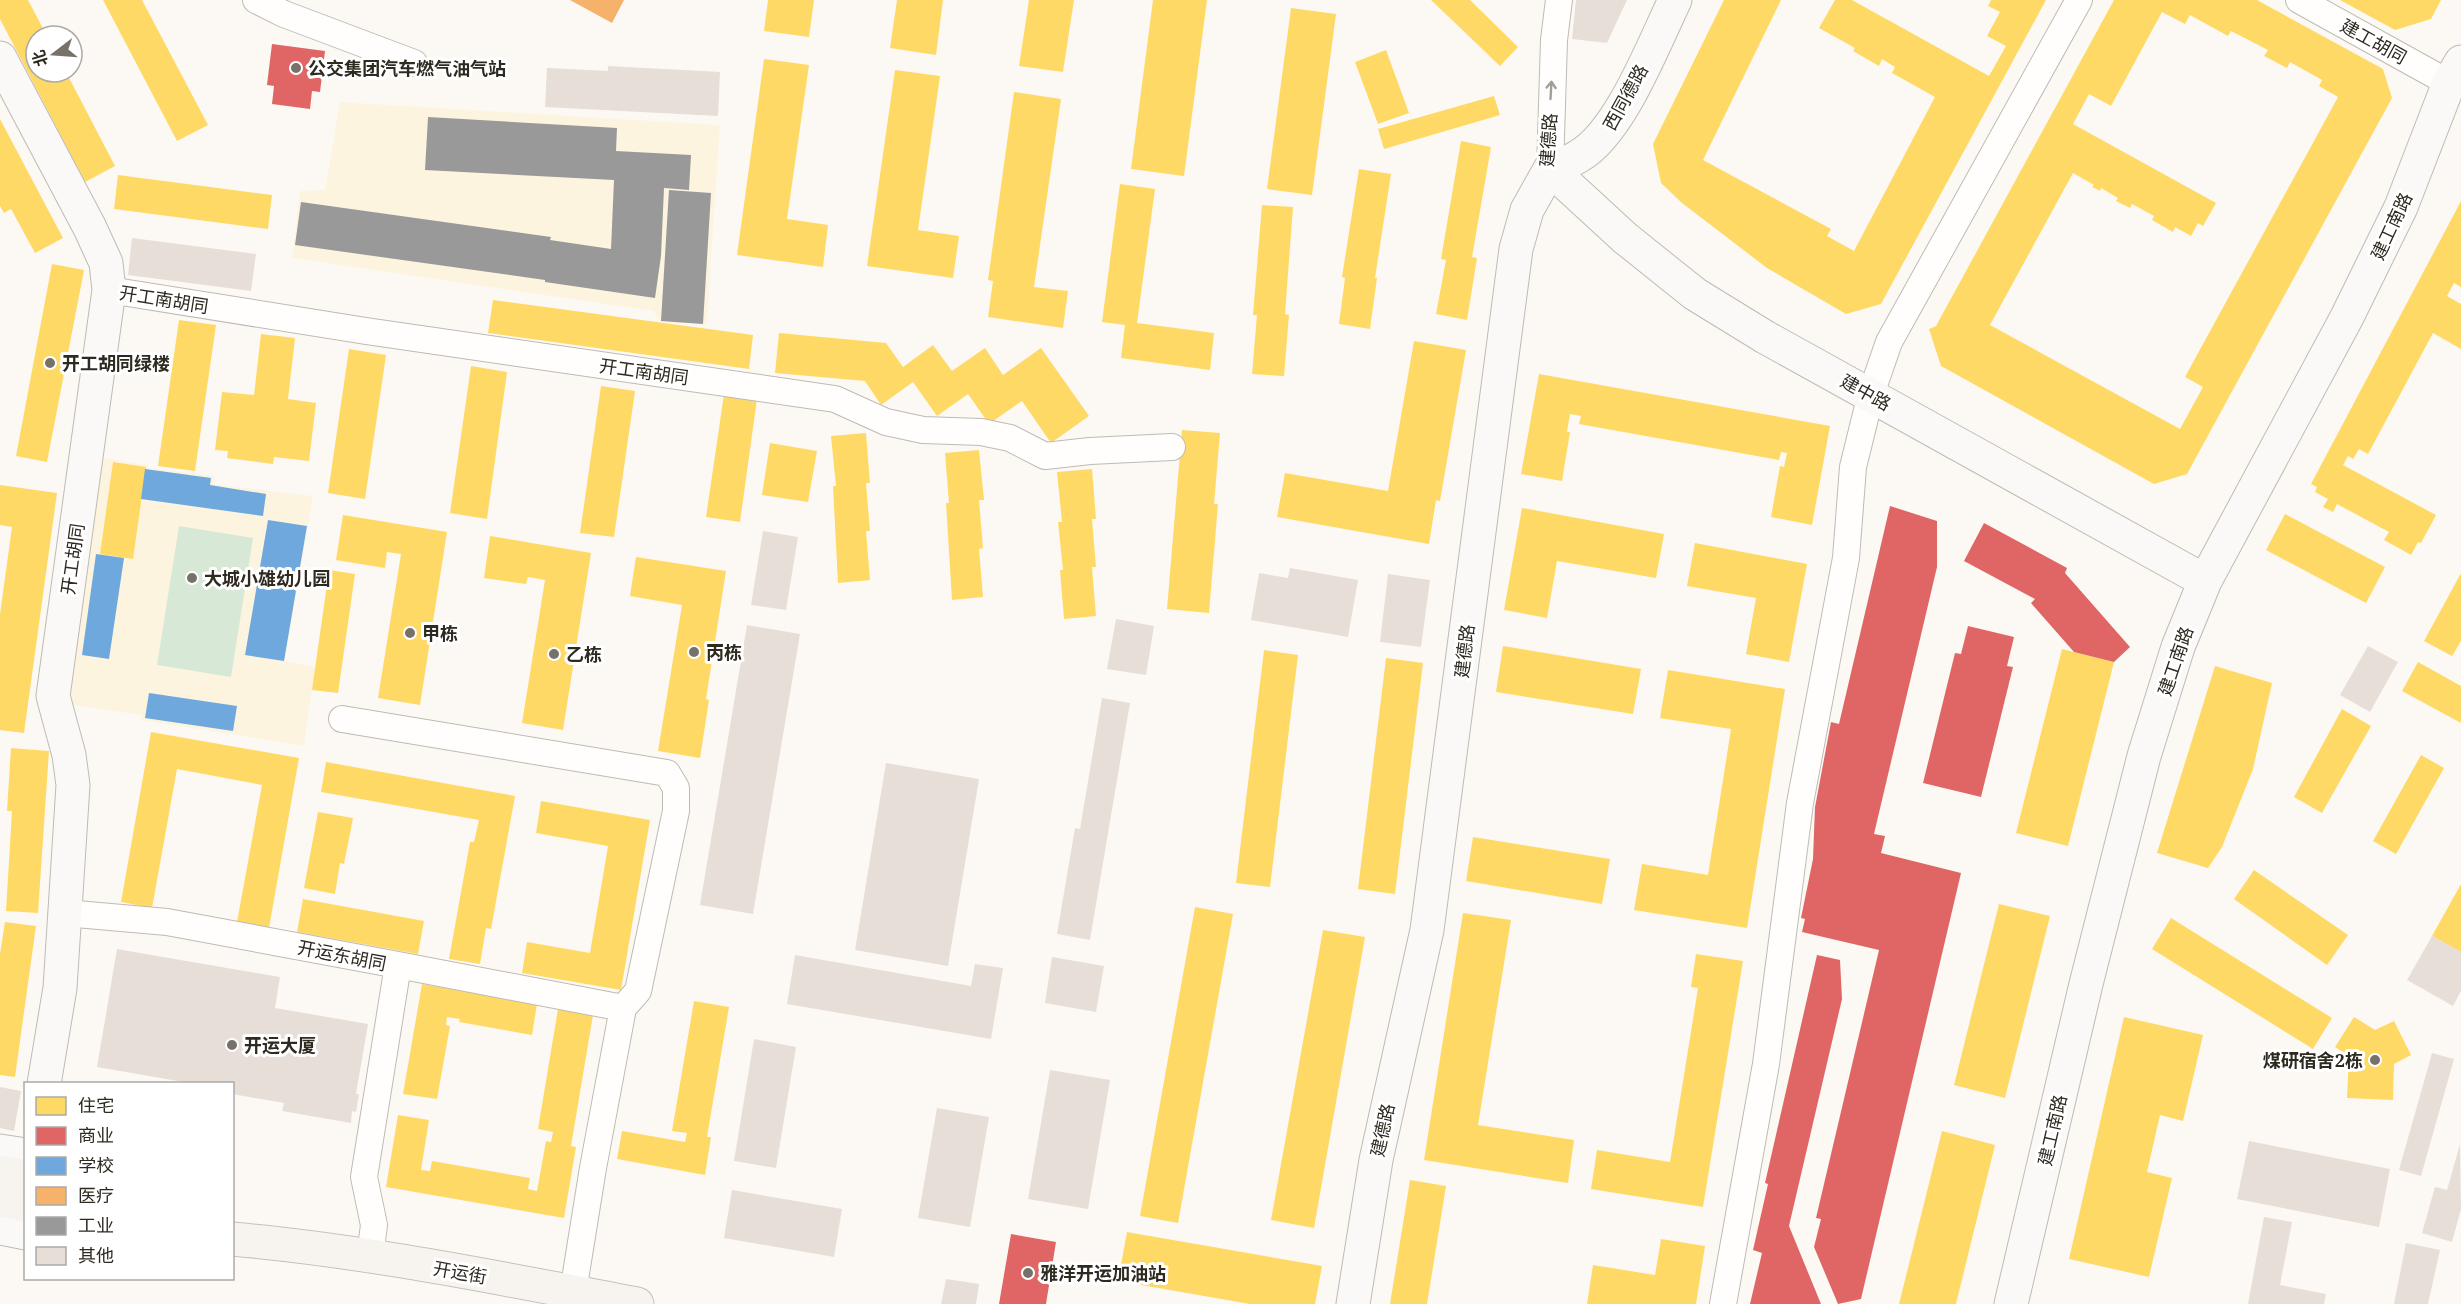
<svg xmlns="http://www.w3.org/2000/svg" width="2461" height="1304" font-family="'Noto Serif','Noto Sans SC',serif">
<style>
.built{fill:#fdf4e0}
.green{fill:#d7e8d7}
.homes{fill:#ffd966;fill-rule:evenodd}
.shops{fill:#e06666}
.schools{fill:#6fa8dc}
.health{fill:#f6b26b}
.industry{fill:#999}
.building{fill:#e8ded8}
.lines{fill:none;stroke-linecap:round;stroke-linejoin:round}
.street-casing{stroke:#bebbb4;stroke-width:28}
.secondary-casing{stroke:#bebbb4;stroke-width:35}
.primary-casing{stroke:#c7c0b9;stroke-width:35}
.street{stroke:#fffefd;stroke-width:26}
.secondary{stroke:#faf9f7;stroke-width:33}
.primary{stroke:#f7f4f0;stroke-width:33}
.oneway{stroke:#a19f9a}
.poi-dot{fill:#76726a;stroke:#fff;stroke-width:2}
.labels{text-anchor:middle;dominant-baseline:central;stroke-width:6;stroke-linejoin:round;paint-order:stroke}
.street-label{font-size:18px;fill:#2e2a20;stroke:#fff}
.poi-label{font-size:18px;font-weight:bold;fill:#2e2a20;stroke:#fff;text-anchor:start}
</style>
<rect width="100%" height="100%" fill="#fcf9f4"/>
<!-- built -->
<path class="built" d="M 340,102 L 720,125 L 707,322 L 704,325 L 661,322 L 653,311 L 292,258 L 300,191 L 325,190 Z
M 103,458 L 148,465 L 148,468 L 214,476 L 213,484 L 313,496 L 285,661 L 315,667 L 304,746 L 141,720 L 141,715 L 66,704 Z"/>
<!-- green -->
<path class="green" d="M 179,526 L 253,538 L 231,677 L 157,665 Z"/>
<!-- homes -->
<path class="homes" d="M 0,0 L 28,0 L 47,36 L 36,36 L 36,72 L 66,72 L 115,166 L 85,182 L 0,19 Z
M 103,0 L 142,0 L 208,125 L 177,141 Z
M 768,0 L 814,0 L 809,37 L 764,31 Z
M 897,0 L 943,0 L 936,55 L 890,48 Z
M 1029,0 L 1074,0 L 1063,72 L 1019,66 Z
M 1153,0 L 1207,0 L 1184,176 L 1131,169 Z
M 1431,0 L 1470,0 L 1518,47 L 1500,66 Z
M 1724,0 L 1781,0 L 1703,160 L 1831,229 L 1827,236 L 1854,251 L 1935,97 L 1892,73 L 1895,67 L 1882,59 L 1879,66 L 1853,51 L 1855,48 L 1819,28 L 1835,0 L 1852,0 L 1989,76 L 2006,46 L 1987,36 L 2000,12 L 1988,6 L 1991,0 L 2046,0 L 1881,304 L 1846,314 L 1767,268 L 1682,203 L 1661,183 L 1653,144 Z
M 2114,0 L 2257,0 L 2383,69 L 2392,98 L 2187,474 L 2154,484 L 1941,366 L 1929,329 L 1936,326 ZM 2162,12 L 2185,24 L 2190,15 L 2228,36 L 2231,31 L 2268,50 L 2264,56 L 2287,68 L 2290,62 L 2322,80 L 2319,86 L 2338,97 L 2185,377 L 2203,387 L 2180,429 L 1990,325 L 2073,173 L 2094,185 L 2092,187 L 2100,191 L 2101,188 L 2118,198 L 2116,201 L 2130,208 L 2132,204 L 2154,216 L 2152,220 L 2173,232 L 2175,227 L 2191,236 L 2198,223 L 2203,226 L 2216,203 L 2073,124 L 2089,94 L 2111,106 Z
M 2340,0 L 2441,0 L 2431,19 L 2395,30 Z
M 1291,8 L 1336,14 L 1312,195 L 1267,189 Z
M 1386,50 L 1409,113 L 1378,124 L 1355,62 Z
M 764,59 L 809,65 L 787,219 L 828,225 L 823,267 L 737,255 Z
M 895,70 L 940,76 L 918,230 L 959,236 L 953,278 L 867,266 Z
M 1014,92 L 1061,99 L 1034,287 L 1068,291 L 1063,328 L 988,317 L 993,281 L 988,280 Z
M 1494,96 L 1500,115 L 1384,149 L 1378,129 Z
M 0,119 L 63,238 L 35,253 L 11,209 L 4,213 L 0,206 Z
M 1461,141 L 1491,147 L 1472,257 L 1477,258 L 1467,320 L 1436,314 L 1446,260 L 1441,259 Z
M 1359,169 L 1391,174 L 1375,278 L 1377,278 L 1370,329 L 1339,324 L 1345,278 L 1342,277 Z
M 118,175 L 272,195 L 268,229 L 114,209 Z
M 1120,184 L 1155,189 L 1137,323 L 1214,333 L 1210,370 L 1121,358 L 1125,325 L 1102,322 Z
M 2461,201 L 2461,287 L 2454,283 L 2447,296 L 2461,304 L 2461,349 L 2433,333 L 2368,454 L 2359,449 L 2353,459 L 2348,456 L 2343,465 L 2436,515 L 2421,543 L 2418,542 L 2411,555 L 2384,540 L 2389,532 L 2337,504 L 2333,512 L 2323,507 L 2328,499 L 2315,492 L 2317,487 L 2311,484 Z
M 1262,205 L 1293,207 L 1285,314 L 1289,315 L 1284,376 L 1252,374 L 1257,315 L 1253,315 Z
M 52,264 L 84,270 L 47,462 L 16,456 Z
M 493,300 L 753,335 L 749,369 L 488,333 Z
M 179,320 L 216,325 L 195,471 L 158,466 Z
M 779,333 L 886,343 L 903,367 L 933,345 L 952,371 L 985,348 L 1003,375 L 1041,348 L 1089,416 L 1051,443 L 1022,401 L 989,424 L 968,394 L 937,416 L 913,382 L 881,405 L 865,381 L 775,373 Z
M 261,334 L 295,338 L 288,399 L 316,403 L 309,461 L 274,457 L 273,464 L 227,458 L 228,451 L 215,450 L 222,392 L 254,395 Z
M 1414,341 L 1466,350 L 1440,501 L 1436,500 L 1429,544 L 1277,517 L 1285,473 L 1388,491 Z
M 349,349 L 386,355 L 365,499 L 328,493 Z
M 471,366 L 507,372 L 487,519 L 450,513 Z
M 1539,374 L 1830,426 L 1812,525 L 1771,517 L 1780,466 L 1784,467 L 1787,453 L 1781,452 L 1779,460 L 1579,424 L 1581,416 L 1570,414 L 1567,432 L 1570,432 L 1562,481 L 1521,474 Z
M 601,386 L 635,391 L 614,537 L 580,533 Z
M 724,394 L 757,399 L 740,522 L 706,517 Z
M 1182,430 L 1220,433 L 1214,504 L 1218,504 L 1209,613 L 1167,609 Z
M 866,433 L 870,483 L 866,483 L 870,531 L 866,531 L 870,580 L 838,583 L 833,486 L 836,486 L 831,436 Z
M 770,443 L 817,451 L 808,502 L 762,495 Z
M 979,450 L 984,500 L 979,500 L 983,548 L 979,549 L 983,597 L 952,600 L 946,503 L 949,503 L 945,453 Z
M 113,462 L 146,467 L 133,559 L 100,554 Z
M 1092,469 L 1096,519 L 1092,519 L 1096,567 L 1092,567 L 1096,616 L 1064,619 L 1060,570 L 1063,570 L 1058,522 L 1062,522 L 1057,472 Z
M 0,485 L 57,493 L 24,733 L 0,730 L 0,614 L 12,527 L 0,525 Z
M 1522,508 L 1664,534 L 1656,578 L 1557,561 L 1547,618 L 1504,610 Z
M 2285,514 L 2385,567 L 2366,603 L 2266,550 Z
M 343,515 L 447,532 L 420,705 L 378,698 L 401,554 L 387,552 L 385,568 L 336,560 Z
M 490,536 L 591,553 L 563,730 L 522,723 L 545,580 L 528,577 L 526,584 L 484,578 Z
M 1695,543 L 1807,564 L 1789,662 L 1746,654 L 1756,598 L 1687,586 Z
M 636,557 L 726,571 L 706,699 L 709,700 L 700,758 L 658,751 L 682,605 L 630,596 Z
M 329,570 L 355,574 L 338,693 L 312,690 Z
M 2461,573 L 2461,641 L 2452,656 L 2424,641 Z
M 1503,646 L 1641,669 L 1633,714 L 1496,692 Z
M 2062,649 L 2114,662 L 2068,846 L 2016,833 Z
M 1264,650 L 1298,655 L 1270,887 L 1236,883 Z
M 1386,658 L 1423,663 L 1395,894 L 1358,889 Z
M 2418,662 L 2461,686 L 2461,723 L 2402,691 Z
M 2215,666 L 2272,683 L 2253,769 L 2222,847 L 2208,868 L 2157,853 Z
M 1668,670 L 1785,689 L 1747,928 L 1634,910 L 1642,864 L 1708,875 L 1731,729 L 1660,718 Z
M 2342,709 L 2371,726 L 2322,813 L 2294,797 Z
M 151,732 L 299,758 L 269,928 L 237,922 L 262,785 L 177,769 L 152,908 L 121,902 Z
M 11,748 L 49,751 L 38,913 L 6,911 L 12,811 L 7,811 Z
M 2421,755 L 2444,768 L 2396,854 L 2373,841 Z
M 326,762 L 515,796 L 491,929 L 486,928 L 480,964 L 449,959 L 470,842 L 474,842 L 479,820 L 321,792 Z
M 541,801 L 650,820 L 621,990 L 522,973 L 527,942 L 590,953 L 608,846 L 536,833 Z
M 318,812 L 353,818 L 344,864 L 340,863 L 335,894 L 304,888 Z
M 1473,837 L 1610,859 L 1602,904 L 1466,881 Z
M 2254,870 L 2348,935 L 2327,965 L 2234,899 Z
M 2461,884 L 2461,952 L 2432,936 Z
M 303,899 L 424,921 L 418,954 L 297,932 Z
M 1999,904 L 2050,916 L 2005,1098 L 1954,1085 Z
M 1195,907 L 1233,914 L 1178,1223 L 1140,1216 Z
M 1463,913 L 1511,920 L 1478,1125 L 1574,1140 L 1568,1183 L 1424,1160 Z
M 2171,918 L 2332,1018 L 2313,1049 L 2152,949 Z
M 5,922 L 36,926 L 15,1077 L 0,1075 L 0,954 Z
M 1323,930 L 1365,937 L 1314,1228 L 1271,1220 Z
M 1696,954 L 1743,961 L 1703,1207 L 1591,1189 L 1597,1150 L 1670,1162 L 1698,988 L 1691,987 Z
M 422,984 L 537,1004 L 532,1035 L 459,1022 L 460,1019 L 447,1017 L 446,1025 L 450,1026 L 437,1099 L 403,1094 Z
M 694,1001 L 729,1007 L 707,1137 L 711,1137 L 705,1175 L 617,1159 L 622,1131 L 685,1142 L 687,1133 L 672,1131 Z
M 558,1009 L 593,1015 L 571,1146 L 576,1147 L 564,1218 L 386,1187 L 398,1115 L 429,1120 L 421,1170 L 430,1171 L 432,1161 L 530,1178 L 528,1189 L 537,1191 L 546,1141 L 551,1142 L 553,1132 L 538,1129 Z
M 2124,1017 L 2203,1035 L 2183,1121 L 2160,1115 L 2147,1172 L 2172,1178 L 2149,1277 L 2069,1259 Z
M 2354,1017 L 2375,1030 L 2394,1021 L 2411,1055 L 2394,1064 L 2393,1100 L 2347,1098 L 2349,1056 L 2335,1047 Z
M 1942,1131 L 1995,1145 L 1956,1304 L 1899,1304 Z
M 1410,1180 L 1446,1186 L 1427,1304 L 1390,1304 Z
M 1127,1232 L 1322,1266 L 1315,1304 L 1250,1304 L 1118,1281 Z
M 1661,1239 L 1705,1246 L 1696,1304 L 1587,1304 L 1593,1265 L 1655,1275 Z"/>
<!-- shops -->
<path class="shops" d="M 272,44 L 325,51 L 320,92 L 312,91 L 310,109 L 272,104 L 274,86 L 267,85 Z
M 1890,506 L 1937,521 L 1937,567 L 1874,834 L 1885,836 L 1881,853 L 1961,873 L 1861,1299 L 1838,1304 L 1814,1247 L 1821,1219 L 1816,1218 L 1879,950 L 1802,932 L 1805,919 L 1801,918 L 1813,859 L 1815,807 L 1831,722 L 1839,724 Z
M 1984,523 L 2067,568 L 2065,573 L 2130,647 L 2114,662 L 2074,652 L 2031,603 L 2035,599 L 1964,561 Z
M 1968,626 L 2014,637 L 2007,666 L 2013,667 L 1981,797 L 1923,783 L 1955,653 L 1961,654 Z
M 1817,955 L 1840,960 L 1842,999 L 1789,1226 L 1821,1304 L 1750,1304 L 1762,1253 L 1753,1250 L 1768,1184 L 1765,1183 Z
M 1011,1234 L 1056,1242 L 1046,1304 L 999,1304 Z"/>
<!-- schools -->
<path class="schools" d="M 145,469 L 211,478 L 210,485 L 266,494 L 263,516 L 141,499 Z
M 268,520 L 307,526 L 284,661 L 245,655 Z
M 96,554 L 124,558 L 109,659 L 82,655 Z
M 149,693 L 237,706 L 233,731 L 145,718 Z"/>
<!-- health -->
<path class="health" d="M 570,0 L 624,0 L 612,23 Z"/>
<!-- industry -->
<path class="industry" d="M 428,117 L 617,128 L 616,151 L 691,155 L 689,190 L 664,188 L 661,256 L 655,298 L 545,282 L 545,280 L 295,245 L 301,202 L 551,237 L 550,240 L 611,249 L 614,180 L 425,170 Z
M 669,190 L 711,193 L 703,324 L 661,321 Z"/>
<!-- building -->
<path class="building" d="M 1576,0 L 1627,0 L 1607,43 L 1572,39 Z
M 608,66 L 720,72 L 718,116 L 545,107 L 547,68 L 608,71 Z
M 132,238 L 256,254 L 251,291 L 128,275 Z
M 763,531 L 798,537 L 786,610 L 751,605 Z
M 1290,568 L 1358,580 L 1348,637 L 1251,620 L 1259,573 L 1288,578 Z
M 1388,574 L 1430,580 L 1421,647 L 1380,642 Z
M 1116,619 L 1154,626 L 1146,675 L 1107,669 Z
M 747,625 L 800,634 L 753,914 L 700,905 Z
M 2368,646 L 2398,662 L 2370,712 L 2340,695 Z
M 1102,698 L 1130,703 L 1090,940 L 1057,934 L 1075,828 L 1080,829 Z
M 886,763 L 979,779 L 948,966 L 855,950 Z
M 2432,936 L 2461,952 L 2461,991 L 2453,1006 L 2407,980 Z
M 117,949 L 280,977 L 275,1008 L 368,1024 L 356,1094 L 359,1094 L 356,1112 L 352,1111 L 351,1123 L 282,1111 L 284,1103 L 232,1094 L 232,1084 L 195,1084 L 97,1067 Z
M 795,955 L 971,986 L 975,964 L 1003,968 L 991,1039 L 787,1004 Z
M 1052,957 L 1104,966 L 1096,1012 L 1045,1003 Z
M 754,1039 L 796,1047 L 776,1168 L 734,1161 Z
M 2432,1053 L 2454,1059 L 2421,1176 L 2399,1170 Z
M 1050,1070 L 1110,1080 L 1088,1209 L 1028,1199 Z
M 0,1087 L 21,1091 L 14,1131 L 0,1128 Z
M 937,1108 L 989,1117 L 970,1227 L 918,1218 Z
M 2249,1141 L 2390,1169 L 2379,1227 L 2237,1199 Z
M 2460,1144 L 2461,1209 L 2452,1242 L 2422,1233 L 2435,1187 L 2447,1190 Z
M 732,1190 L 842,1209 L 834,1257 L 724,1238 Z
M 2264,1217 L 2292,1222 L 2280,1285 L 2326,1294 L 2324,1304 L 2248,1304 Z
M 2406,1243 L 2440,1250 L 2428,1304 L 2394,1304 Z
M 946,1279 L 979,1284 L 976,1304 L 941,1304 Z"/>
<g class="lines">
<!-- street casing -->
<g class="street-casing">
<path id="street" d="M 256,0 L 284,14 L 414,63
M 2299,0 L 2449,83
M 1550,169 L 1554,40 L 1559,0
M 109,290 L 366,331 L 835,399 L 886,422 L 923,430 L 981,432 L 1010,438 L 1045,456 L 1090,451 L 1172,447
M 342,719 L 667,773 L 676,788 L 676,811 L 638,991 L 623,1008 L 593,1168 L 573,1292
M 65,913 L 167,922 L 398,965 L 364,1177 L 374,1225 L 370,1256
M 398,965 L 623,1008
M 1723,1304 L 1766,1064 L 1800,803 L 1846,558 L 1853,467 L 1871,394 L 1889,342 L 2079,0"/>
</g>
<!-- secondary casing -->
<g class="secondary-casing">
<path id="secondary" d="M 0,58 L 90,228 L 106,263 L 109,290 L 53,696 L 69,755 L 73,785 L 60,988 L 44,1084
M 1550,169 L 1625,238 L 1695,294 L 1765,337 L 2205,581
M 1550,169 C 1559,165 1570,162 1579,156 C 1620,133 1654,43 1675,0
M 0,1151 L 26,1155
M 0,1228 L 26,1233
M 1353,1304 L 1376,1160 L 1427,930 L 1516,249 L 1527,210 L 1550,169
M 2011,1304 L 2086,984 L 2144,756 L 2178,647 L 2205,581 L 2347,317 L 2401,207 L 2449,83 L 2461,62"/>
</g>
<!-- primary casing -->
<g class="primary-casing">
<path id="primary" d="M 0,1172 L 26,1177
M 0,1200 L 26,1205
M 232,1239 C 368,1251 503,1279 637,1304"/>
</g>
<!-- street -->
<use href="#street" class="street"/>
<!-- secondary -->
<use href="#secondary" class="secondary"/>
<!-- primary -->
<use href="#primary" class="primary"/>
</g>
<!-- one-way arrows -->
<defs><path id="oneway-shaft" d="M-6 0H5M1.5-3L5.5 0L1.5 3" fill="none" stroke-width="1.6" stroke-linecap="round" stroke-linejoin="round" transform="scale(1.5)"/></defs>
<use class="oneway" href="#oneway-shaft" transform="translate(1551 90) rotate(-87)"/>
<!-- markers -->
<g class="poi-dot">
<circle cx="296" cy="68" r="6"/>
<circle cx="50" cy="363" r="6"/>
<circle cx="192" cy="578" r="6"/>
<circle cx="410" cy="633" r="6"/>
<circle cx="694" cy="652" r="6"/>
<circle cx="554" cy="654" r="6"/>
<circle cx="232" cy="1045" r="6"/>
<circle cx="2375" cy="1060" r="6"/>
<circle cx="1028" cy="1273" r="6"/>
</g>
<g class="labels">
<!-- street labels -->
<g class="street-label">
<text transform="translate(2374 41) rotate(29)">建工胡同</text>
<text transform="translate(1625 97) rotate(-61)">西同德路</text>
<text transform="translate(1548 140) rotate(-86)">建德路</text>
<text transform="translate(2391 226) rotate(-65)">建工南路</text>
<text transform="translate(164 299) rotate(9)">开工南胡同</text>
<text transform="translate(644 371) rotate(8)">开工南胡同</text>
<text transform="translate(1866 392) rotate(29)">建中路</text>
<text transform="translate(72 559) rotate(-82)">开工胡同</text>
<text transform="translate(1464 651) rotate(-83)">建德路</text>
<text transform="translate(2175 661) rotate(-71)">建工南路</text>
<text transform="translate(342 955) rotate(11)">开运东胡同</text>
<text transform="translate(1382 1130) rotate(-78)">建德路</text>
<text transform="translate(2052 1130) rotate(-77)">建工南路</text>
<text transform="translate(460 1272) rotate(10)">开运街</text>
</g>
<!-- poi labels -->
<g class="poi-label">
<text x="308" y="68">公交集团汽车燃气油气站</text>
<text x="62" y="363">开工胡同绿楼</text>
<text x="204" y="578">大城小雄幼儿园</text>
<text x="422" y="633">甲栋</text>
<text x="706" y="652">丙栋</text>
<text x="566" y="654">乙栋</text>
<text x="244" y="1045">开运大厦</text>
<text x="2363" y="1060" text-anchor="end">煤研宿舍2栋</text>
<text x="1040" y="1273">雅洋开运加油站</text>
</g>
</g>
<!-- legend -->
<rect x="24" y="1082" width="210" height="198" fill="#ffffff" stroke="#abaaa6" stroke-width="1.5"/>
<rect x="36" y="1097" width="30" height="18" fill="#ffd966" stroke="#abaaa6" stroke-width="1.5"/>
<text x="78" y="1112" font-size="18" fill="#2e2a20">住宅</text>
<rect x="36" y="1127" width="30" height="18" fill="#e06666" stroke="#abaaa6" stroke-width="1.5"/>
<text x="78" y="1142" font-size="18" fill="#2e2a20">商业</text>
<rect x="36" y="1157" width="30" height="18" fill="#6fa8dc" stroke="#abaaa6" stroke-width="1.5"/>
<text x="78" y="1172" font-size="18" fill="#2e2a20">学校</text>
<rect x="36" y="1187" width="30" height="18" fill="#f6b26b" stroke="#abaaa6" stroke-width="1.5"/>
<text x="78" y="1202" font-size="18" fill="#2e2a20">医疗</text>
<rect x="36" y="1217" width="30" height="18" fill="#999999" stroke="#abaaa6" stroke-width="1.5"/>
<text x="78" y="1232" font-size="18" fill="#2e2a20">工业</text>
<rect x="36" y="1247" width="30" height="18" fill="#e8ded8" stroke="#abaaa6" stroke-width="1.5"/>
<text x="78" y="1262" font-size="18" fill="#2e2a20">其他</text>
<!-- north arrow -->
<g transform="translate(54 54) rotate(253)"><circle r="28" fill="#ffffff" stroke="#abaaa6" stroke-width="1.5"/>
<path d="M0-4.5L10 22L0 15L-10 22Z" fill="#76726a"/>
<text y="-9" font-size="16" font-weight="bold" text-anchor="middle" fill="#2e2a20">北</text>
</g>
</svg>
